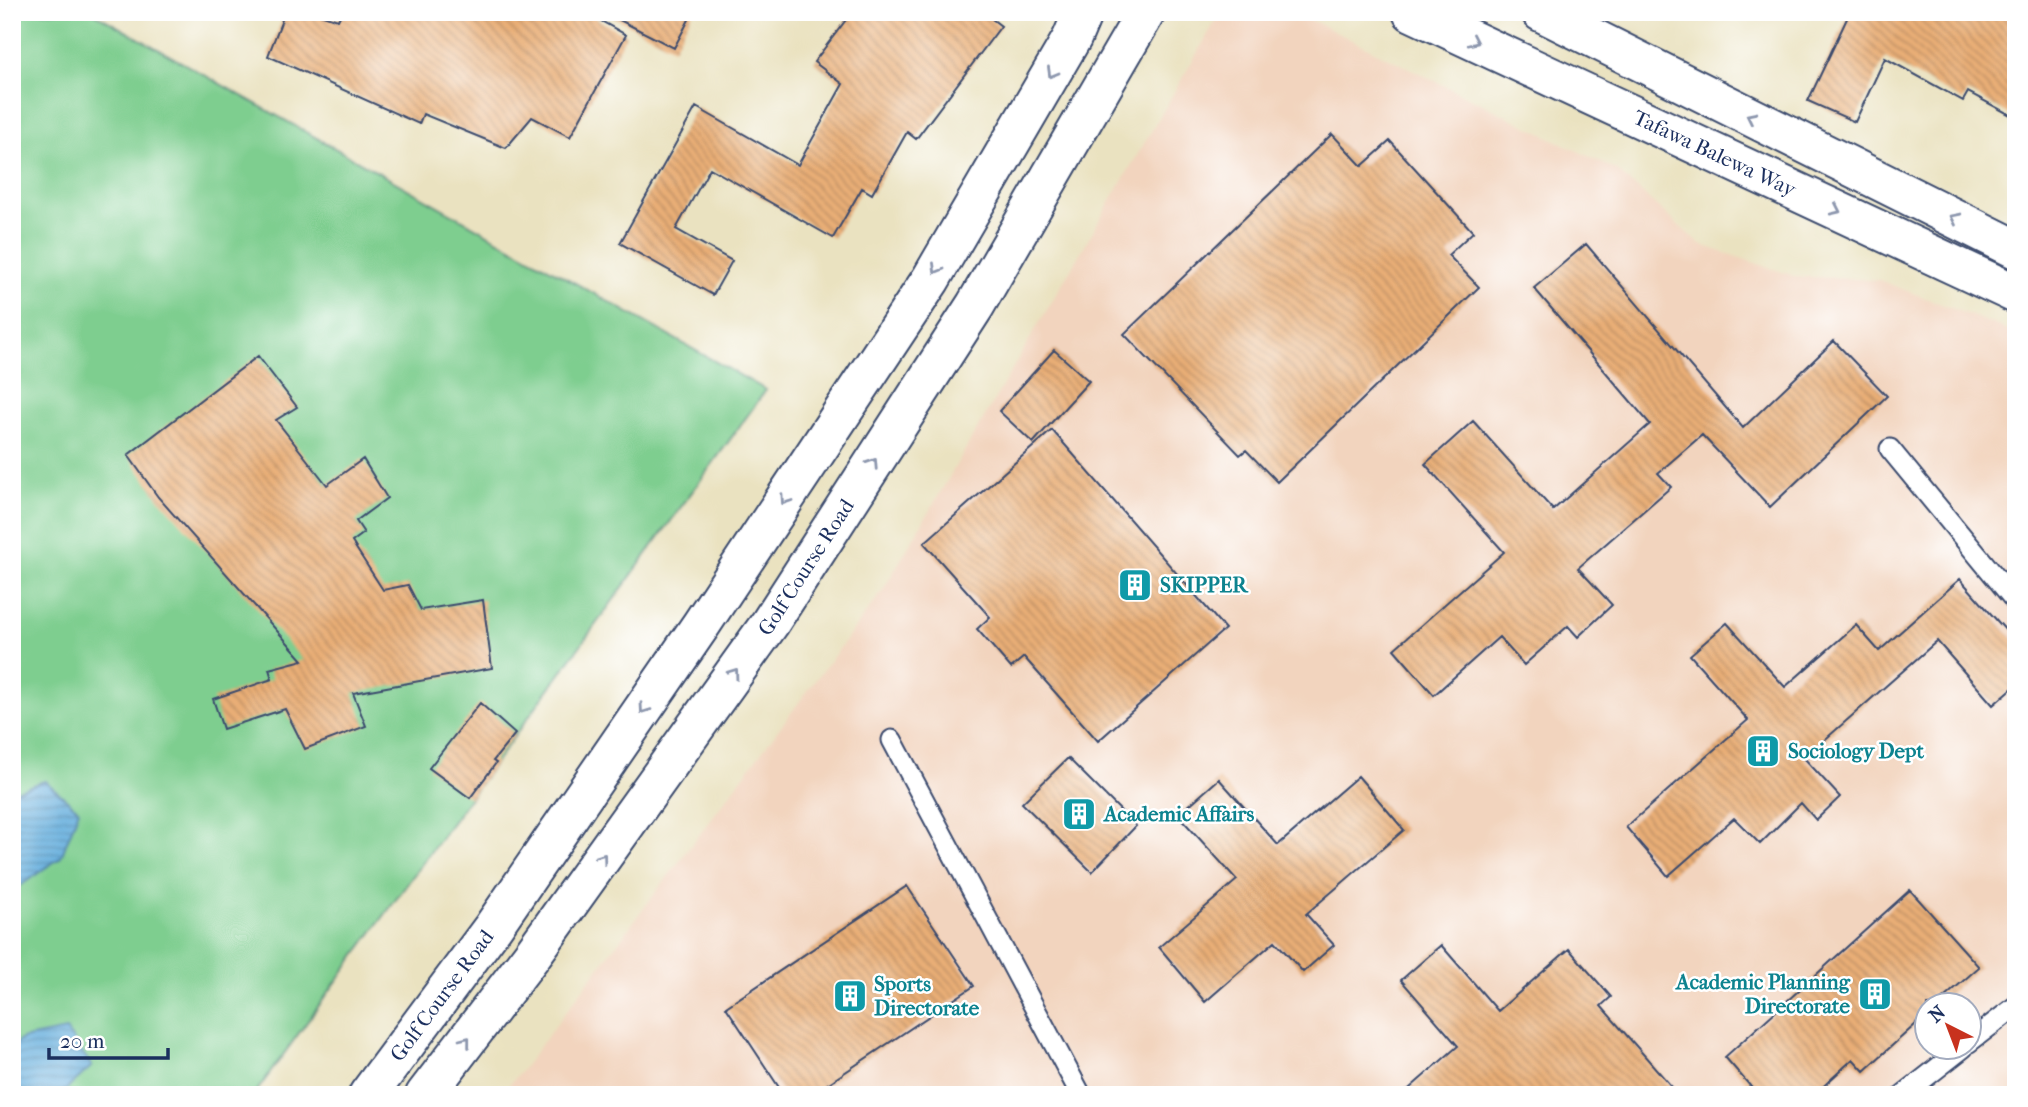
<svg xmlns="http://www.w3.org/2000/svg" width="2028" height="1107" font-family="'IM FELL French Canon',serif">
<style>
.built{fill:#f2d4be;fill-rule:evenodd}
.green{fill:#7ece8f;stroke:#4c7e76;stroke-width:2}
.water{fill:url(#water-rules);stroke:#406f9e;stroke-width:2}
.building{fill:url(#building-back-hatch)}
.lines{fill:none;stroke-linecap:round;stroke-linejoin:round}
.lane-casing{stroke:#3a4a6d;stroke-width:23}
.secondary-casing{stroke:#3a4a6d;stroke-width:42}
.lane{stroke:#fff;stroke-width:19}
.secondary{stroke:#fff;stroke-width:38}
.oneway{stroke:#8d97ae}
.labels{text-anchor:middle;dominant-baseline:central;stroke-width:5;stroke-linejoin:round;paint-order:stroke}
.street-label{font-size:21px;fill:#1b2f5e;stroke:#fff}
.culture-label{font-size:21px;font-weight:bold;fill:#0d838f;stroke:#fff;text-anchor:start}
</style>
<defs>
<pattern id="water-rules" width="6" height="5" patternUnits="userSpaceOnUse" patternTransform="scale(1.75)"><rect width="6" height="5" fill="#66afdd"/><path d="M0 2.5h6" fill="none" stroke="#538fb6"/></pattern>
<pattern id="building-back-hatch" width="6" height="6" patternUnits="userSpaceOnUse" patternTransform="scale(1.75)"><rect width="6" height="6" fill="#e9ae76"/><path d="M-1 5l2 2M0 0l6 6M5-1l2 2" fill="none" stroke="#bc8e64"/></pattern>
</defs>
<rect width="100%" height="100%" fill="#fff"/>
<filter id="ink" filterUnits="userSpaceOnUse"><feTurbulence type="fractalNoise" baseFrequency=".0143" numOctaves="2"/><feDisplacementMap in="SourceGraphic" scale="14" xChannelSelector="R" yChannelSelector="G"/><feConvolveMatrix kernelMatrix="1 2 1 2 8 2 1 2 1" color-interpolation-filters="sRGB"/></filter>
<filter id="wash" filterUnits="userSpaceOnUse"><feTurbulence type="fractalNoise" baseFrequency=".00686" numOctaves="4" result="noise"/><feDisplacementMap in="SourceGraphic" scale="28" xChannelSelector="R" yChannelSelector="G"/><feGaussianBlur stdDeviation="1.57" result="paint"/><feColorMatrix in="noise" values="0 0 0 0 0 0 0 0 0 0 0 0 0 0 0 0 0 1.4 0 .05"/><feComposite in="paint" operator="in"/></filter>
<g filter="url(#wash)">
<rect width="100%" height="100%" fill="#eae2c0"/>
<!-- built -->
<path class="built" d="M 1221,12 L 1295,12 L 1616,170 L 1701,245 L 1794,276 L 1879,280 L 2016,333 L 2016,1095 L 499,1095 L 519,1074 L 882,592 ZM 1926,1006 L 1968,1006 L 1968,1048 L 1926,1048 Z"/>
<!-- green -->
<path class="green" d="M 12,12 L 92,12 L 766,390 L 254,1095 L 12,1095 Z"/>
<!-- water -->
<path class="water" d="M 45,781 L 79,810 L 61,857 L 20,886 L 12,878 L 12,792 Z
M 66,1030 L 92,1066 L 60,1095 L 12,1095 L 12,1046 L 22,1039 Z"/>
<g id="blocks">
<!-- building -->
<path class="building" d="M 285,12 L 314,12 L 338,20 L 342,12 L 585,12 L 626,35 L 570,137 L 532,117 L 506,148 L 423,114 L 419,124 L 268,56 Z
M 604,12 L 693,12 L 674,48 Z
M 852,12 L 983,12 L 1001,26 L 916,139 L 907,132 L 872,194 L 862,188 L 833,238 L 710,168 L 676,229 L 732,261 L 713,295 L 620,243 L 696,107 L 798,165 L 843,84 L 814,62 Z
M 1850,12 L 2016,12 L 2016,118 L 1968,92 L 1963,101 L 1885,58 L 1855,122 L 1808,101 Z
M 1332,134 L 1362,166 L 1390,141 L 1473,232 L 1448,255 L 1479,287 L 1277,482 L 1246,450 L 1240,455 L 1124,334 Z
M 1586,244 L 1743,428 L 1834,341 L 1887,396 L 1770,507 L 1702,435 L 1658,473 L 1671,487 L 1578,568 L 1612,605 L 1578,637 L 1568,626 L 1524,665 L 1499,637 L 1434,695 L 1394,649 L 1504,552 L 1425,464 L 1473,421 L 1553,510 L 1650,424 L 1534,288 Z
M 1054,350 L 1089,381 L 1033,443 L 999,411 Z
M 258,356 L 297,407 L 276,420 L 327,485 L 363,459 L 387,498 L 356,521 L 364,533 L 352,542 L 383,590 L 408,585 L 421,610 L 483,600 L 492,668 L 353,693 L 366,726 L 305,749 L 285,709 L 223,729 L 213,699 L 272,679 L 269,669 L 303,660 L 158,497 L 128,455 Z
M 1052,430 L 1225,629 L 1098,741 L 1024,657 L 1011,668 L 977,629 L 990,617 L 924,543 Z
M 1960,579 L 2016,642 L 2016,685 L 1993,705 L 1937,641 L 1804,758 L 1840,797 L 1816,820 L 1801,803 L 1760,844 L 1734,818 L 1668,876 L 1626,827 L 1748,720 L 1690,655 L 1727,623 L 1785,687 L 1856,625 L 1879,651 Z
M 480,703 L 515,734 L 493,761 L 496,763 L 470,798 L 429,768 Z
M 1068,758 L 1136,826 L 1092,872 L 1022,803 Z
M 1358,776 L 1404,830 L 1306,914 L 1334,945 L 1303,972 L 1275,941 L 1205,1002 L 1159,947 L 1237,880 L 1178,815 L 1219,779 L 1278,845 Z
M 907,886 L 974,986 L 811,1095 L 784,1095 L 726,1007 Z
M 1910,890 L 1979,967 L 1936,1005 L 1927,1005 L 1927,1014 L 1864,1071 L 1853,1059 L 1814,1095 L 1758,1095 L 1725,1057 Z
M 1441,945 L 1498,1011 L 1569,949 L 1611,997 L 1601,1006 L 1679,1095 L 1402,1095 L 1458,1046 L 1401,980 Z"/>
</g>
</g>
<g filter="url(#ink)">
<use href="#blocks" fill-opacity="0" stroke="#3a4a6d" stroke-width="2"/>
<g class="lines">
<!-- lane casing -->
<g class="lane-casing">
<path id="lane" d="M 1890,449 L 2016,602
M 892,740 L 1081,1095
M 1968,1043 L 2016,1006
M 1903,1095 L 1963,1048"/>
</g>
<!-- secondary casing -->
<g class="secondary-casing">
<g id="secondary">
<path id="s1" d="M 1412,12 L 2016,294"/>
<path d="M 1541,12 L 2016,249"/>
<path id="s2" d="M 368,1095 L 493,927 L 701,625 L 931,279 L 1072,38 L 1083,12"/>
<path id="s3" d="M 425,1095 L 532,955 L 770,623 L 975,306 L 1146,12"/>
</g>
</g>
<!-- lane -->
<use href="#lane" class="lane"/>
<!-- secondary -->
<use href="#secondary" class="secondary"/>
</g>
<!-- one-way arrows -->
<defs><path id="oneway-chevron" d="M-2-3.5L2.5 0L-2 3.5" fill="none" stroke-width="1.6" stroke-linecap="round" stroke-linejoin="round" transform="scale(1.75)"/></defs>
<g class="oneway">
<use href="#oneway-chevron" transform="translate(1474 41) rotate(25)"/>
<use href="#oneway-chevron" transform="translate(1052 73) rotate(120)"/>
<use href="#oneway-chevron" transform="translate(1751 117) rotate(-154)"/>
<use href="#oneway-chevron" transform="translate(1836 210) rotate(25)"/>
<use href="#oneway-chevron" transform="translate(1955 218) rotate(-154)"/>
<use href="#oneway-chevron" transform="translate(937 269) rotate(120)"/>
<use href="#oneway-chevron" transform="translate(873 463) rotate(-57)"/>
<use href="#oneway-chevron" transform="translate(785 500) rotate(124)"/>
<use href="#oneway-chevron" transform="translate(734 673) rotate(-54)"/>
<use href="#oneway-chevron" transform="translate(644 709) rotate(125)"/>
<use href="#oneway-chevron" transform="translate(602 858) rotate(-54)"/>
<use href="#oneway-chevron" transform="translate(466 1041) rotate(-52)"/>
</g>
</g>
<!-- icons -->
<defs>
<g id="building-square" transform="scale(1.75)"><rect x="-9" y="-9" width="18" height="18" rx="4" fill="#0f9aa8" stroke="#fff"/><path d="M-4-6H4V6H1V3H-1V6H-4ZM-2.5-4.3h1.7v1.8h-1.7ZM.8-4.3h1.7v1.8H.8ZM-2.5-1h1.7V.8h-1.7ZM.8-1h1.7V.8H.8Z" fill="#fff"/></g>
</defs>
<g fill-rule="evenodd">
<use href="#building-square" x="1135" y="585"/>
<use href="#building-square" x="1763" y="751"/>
<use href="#building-square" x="1079" y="814"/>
<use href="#building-square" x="1875" y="994"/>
<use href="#building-square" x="850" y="996"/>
</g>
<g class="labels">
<!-- street labels -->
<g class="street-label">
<text stroke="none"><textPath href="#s1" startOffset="334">Tafawa Balewa Way</textPath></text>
<text stroke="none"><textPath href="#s3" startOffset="651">Golf Course Road</textPath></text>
<text stroke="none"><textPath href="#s2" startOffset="124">Golf Course Road</textPath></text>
</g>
<!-- culture labels -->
<g class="culture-label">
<text x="1160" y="585">SKIPPER</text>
<text x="1788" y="751">Sociology Dept</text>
<text x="1104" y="814">Academic Affairs</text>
<text x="1850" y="982" text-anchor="end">Academic Planning<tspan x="1850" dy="24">Directorate</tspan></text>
<text x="874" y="984">Sports<tspan x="874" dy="24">Directorate</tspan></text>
</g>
</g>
<!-- margin -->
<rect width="2028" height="1107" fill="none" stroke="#fff" stroke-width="42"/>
<!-- north arrow -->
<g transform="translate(1948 1026) rotate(318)"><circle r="33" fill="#ffffff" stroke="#a4acbf" stroke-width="2"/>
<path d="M0-5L12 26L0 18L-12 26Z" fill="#c8321e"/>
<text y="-10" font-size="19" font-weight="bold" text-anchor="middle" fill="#1b2f5e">N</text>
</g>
<!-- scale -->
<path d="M49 1048v10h119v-10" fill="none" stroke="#1b2f5e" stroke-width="3.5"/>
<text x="60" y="1048" font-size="21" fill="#1b2f5e" stroke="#ffffff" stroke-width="5" paint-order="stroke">20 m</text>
</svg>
